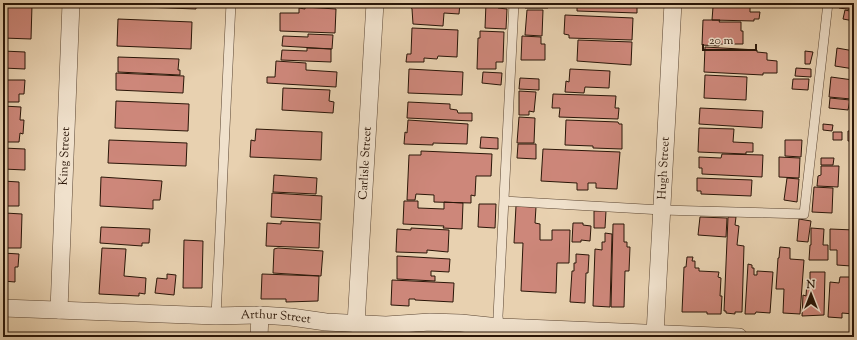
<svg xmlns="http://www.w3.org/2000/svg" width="857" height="340" font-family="'Sorts Mill Goudy',serif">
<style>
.building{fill:#cd877a;stroke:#2a1608}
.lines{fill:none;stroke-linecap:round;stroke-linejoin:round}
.service-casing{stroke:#5a4532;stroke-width:10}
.minor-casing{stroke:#5a4532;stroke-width:18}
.service{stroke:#f0e1cc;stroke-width:9}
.minor{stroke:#f0e1cc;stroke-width:17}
.labels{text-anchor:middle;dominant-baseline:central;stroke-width:3;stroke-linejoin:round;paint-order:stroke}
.street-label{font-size:12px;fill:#2a1608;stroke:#f0e1cc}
</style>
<rect width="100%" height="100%" fill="#e8d1b0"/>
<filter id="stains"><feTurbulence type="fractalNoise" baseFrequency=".005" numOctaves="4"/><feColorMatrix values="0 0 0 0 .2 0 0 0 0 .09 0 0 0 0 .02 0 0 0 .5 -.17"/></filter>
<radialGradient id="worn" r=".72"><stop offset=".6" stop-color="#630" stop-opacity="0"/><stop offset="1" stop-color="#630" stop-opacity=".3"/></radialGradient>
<!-- building -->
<path class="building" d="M 116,3 L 196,3 L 196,9 L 116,6 Z
M 303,3 L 333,3 L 333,7 L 302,5 Z
M 411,3 L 460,3 L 459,14 L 444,13 L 443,26 L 413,24 L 412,9 L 411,7 Z
M 486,3 L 498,3 L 498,8 L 507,9 L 506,29 L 485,28 Z
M 526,3 L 548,3 L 548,8 L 525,8 Z
M 577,3 L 637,3 L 637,13 L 577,11 Z
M 715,3 L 750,3 L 750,12 L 760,12 L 759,19 L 754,19 L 754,21 L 712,20 L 713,7 L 715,7 Z
M 797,3 L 818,3 L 817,7 L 797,5 Z
M 839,3 L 854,3 L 854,10 L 839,8 Z
M 3,4 L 32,5 L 31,39 L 3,38 Z
M 305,7 L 336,9 L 335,33 L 280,31 L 280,13 L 299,13 L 299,8 L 305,9 Z
M 527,10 L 543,10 L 542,36 L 525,35 Z
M 845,10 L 854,12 L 854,21 L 843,19 Z
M 565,15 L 633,18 L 632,40 L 569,38 L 569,35 L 564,34 Z
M 118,19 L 192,22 L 191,49 L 117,46 Z
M 703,20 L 720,20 L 719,22 L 741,22 L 741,31 L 743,31 L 743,44 L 719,44 L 719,46 L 702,45 Z
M 412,28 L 458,30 L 457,57 L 438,56 L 437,59 L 424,58 L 424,62 L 406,62 L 407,54 L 411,54 Z
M 480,31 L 504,32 L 503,62 L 496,62 L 496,69 L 477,69 L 478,38 L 480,38 Z
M 308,34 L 333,35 L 332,49 L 282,46 L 283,36 L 308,37 Z
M 522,36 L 541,37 L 541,44 L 545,44 L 545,60 L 521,60 Z
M 578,40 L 632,42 L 631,65 L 577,61 Z
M 705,47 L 757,50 L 757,52 L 767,53 L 767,60 L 777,61 L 777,73 L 763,73 L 763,75 L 704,72 Z
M 307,48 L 331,49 L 331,62 L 281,60 L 282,50 L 307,51 Z
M 837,48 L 854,51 L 854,69 L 835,66 Z
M 3,51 L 25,52 L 25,69 L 3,68 Z
M 805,51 L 813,52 L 810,64 L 805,64 Z
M 118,57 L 179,59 L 178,70 L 180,70 L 180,75 L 118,72 Z
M 276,61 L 306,63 L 306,70 L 337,72 L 336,87 L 267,83 L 267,77 L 275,77 Z
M 796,68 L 811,69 L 811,77 L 795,76 Z
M 409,69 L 463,72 L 462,95 L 408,93 Z
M 570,69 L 610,71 L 609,88 L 585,87 L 584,93 L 565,92 L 566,81 L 569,82 Z
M 483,72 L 502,73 L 501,85 L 482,83 Z
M 116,73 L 184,76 L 183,93 L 116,90 Z
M 705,75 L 747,77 L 746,100 L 704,98 Z
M 831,77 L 853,80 L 851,99 L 829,97 Z
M 520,78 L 539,79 L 539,90 L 519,89 Z
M 793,79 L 809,79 L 808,90 L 792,89 Z
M 3,80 L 25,80 L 24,94 L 19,94 L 19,102 L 3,102 Z
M 283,88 L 330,90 L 329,101 L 334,102 L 333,113 L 282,110 Z
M 519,91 L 536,92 L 534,112 L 529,111 L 529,115 L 519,115 Z
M 553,94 L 616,96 L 615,108 L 619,108 L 618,119 L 559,117 L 560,108 L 552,108 Z
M 830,98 L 850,100 L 848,110 L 829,108 Z
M 116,101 L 189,104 L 188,131 L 115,128 Z
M 408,102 L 450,104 L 450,109 L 457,110 L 458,113 L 472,113 L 472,121 L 407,118 Z
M 3,106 L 21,107 L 20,120 L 24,120 L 23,134 L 20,133 L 19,142 L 3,142 Z
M 700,108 L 763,111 L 762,128 L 699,124 Z
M 519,117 L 535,118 L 534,143 L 517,143 Z
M 408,120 L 468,124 L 467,144 L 433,143 L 433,145 L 404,144 L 405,132 L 407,133 Z
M 566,120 L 618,122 L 619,124 L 622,124 L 622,149 L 593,148 L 593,146 L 565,145 Z
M 823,124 L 833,125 L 832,131 L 823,130 Z
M 699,128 L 734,129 L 733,142 L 753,143 L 753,152 L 746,152 L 746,154 L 698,152 Z
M 256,129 L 322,132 L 321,160 L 250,157 L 251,140 L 255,141 Z
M 848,131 L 854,131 L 854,141 L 848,141 Z
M 833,132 L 842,132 L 842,140 L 833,140 Z
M 481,137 L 498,138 L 498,149 L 480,148 Z
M 109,140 L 187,143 L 186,166 L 108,163 Z
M 785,140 L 802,140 L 801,157 L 785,156 Z
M 518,144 L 536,144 L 536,159 L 517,158 Z
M 3,148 L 25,149 L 25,170 L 3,169 Z
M 543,149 L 620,152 L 617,189 L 596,188 L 596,183 L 588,183 L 588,190 L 577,190 L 577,183 L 541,181 Z
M 421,151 L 492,154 L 491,176 L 476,176 L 475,196 L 471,195 L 471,203 L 434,202 L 434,195 L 416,194 L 415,200 L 407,200 L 409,155 L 421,155 Z
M 722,154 L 763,155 L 762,177 L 702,174 L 702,168 L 699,168 L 699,157 L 721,158 Z
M 779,157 L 800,158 L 799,178 L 779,177 Z
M 821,158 L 834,158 L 833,165 L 821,165 Z
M 821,166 L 839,166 L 838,187 L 817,186 L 818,176 L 821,175 Z
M 274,175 L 317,178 L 316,194 L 273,192 Z
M 101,177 L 162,181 L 160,200 L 153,200 L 153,209 L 100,206 Z
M 697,178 L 752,180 L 751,196 L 701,194 L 701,191 L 697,191 Z
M 787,178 L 799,179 L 797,202 L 784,200 Z
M 3,181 L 19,182 L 19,206 L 3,206 Z
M 814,187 L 833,188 L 832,213 L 812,212 Z
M 272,193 L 322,196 L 321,220 L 271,217 Z
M 404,201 L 418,201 L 418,208 L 444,209 L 444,202 L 463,203 L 462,229 L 443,228 L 444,226 L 403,224 Z
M 479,204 L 496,204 L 495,228 L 478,227 Z
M 516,206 L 536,207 L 535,223 L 540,224 L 540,240 L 552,240 L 552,230 L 570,230 L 569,263 L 557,263 L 556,293 L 521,291 L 523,243 L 514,243 Z
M 594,211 L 606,211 L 605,228 L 594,228 Z
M 5,213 L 22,214 L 21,248 L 3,248 Z
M 700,217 L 727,218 L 726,237 L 698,235 Z
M 728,217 L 736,217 L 735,225 L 739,226 L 737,245 L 744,246 L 742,312 L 735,312 L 735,314 L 726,313 L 726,311 L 724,311 Z
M 799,219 L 811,221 L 808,242 L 797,241 Z
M 281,221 L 320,223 L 319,248 L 266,246 L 267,223 L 281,224 Z
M 573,223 L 583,223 L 583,225 L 591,226 L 590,241 L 581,240 L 581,242 L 572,242 Z
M 613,224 L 624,224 L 624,242 L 627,242 L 627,247 L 630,247 L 629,271 L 625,271 L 624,307 L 611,307 Z
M 101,227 L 150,229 L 149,243 L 142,243 L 142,246 L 100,243 Z
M 411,228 L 449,230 L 448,252 L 427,250 L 427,253 L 396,252 L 397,229 L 411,230 Z
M 811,228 L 824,229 L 823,245 L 828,245 L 828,260 L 809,260 L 810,245 L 811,245 Z
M 830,229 L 854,230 L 854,263 L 851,263 L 851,266 L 837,265 L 837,250 L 830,250 Z
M 605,233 L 612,234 L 610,307 L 593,306 L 595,249 L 602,250 L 602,242 L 605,242 Z
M 184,240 L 203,241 L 202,288 L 183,288 Z
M 780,247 L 790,248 L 790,259 L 804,260 L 800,314 L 783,313 L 784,289 L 776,289 L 778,258 L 779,258 Z
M 102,248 L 126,249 L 124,276 L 146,278 L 145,294 L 139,293 L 139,296 L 99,294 Z
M 278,248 L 323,251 L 321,276 L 273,273 L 274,249 Z
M 3,253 L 19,254 L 18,267 L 15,267 L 15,282 L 3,281 Z
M 576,254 L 589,255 L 588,273 L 586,273 L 585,303 L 570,302 L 572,271 L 574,271 L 574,263 L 576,263 Z
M 397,256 L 450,259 L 449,272 L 431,271 L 431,276 L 435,276 L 435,281 L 397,279 Z
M 687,257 L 693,257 L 692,261 L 695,261 L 695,268 L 699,268 L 699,271 L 719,272 L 718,277 L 721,278 L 720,296 L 722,296 L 721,314 L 707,314 L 707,312 L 682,312 L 684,267 L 686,267 Z
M 748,264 L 752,265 L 752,268 L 754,268 L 754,275 L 757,275 L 757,271 L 773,272 L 770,313 L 756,312 L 755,314 L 745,314 Z
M 810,272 L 825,272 L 824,315 L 802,316 L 803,295 L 806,296 L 807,282 L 810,282 Z
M 167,274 L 176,275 L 174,295 L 155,293 L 157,278 L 167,279 Z
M 262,274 L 319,276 L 318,301 L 286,302 L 286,299 L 261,299 Z
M 840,277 L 854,277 L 854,314 L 842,313 L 842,318 L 828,317 L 830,282 L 839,283 Z
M 392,280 L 454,283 L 453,302 L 415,300 L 415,299 L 409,299 L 409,306 L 391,305 Z
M 108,335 L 137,337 L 108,337 Z"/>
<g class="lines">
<!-- service casing -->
<g class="service-casing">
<path id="service" d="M 505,201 L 662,210 L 804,214 L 828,3
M 216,316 L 231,3
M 499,327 L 498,316 L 514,3"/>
</g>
<!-- minor casing -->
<g class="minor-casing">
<g id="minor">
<path id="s1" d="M 3,308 L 216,316 L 260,315 L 291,317 L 326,322 L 386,325 L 430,322 L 461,323 L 499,327 L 739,337"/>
<path id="s2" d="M 59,310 L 71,3"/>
<path id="s3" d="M 356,324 L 375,3"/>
<path id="s4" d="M 655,334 L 673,3"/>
<path d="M 259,337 L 260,315"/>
</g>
</g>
<!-- service -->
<use href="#service" class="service"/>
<!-- minor -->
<use href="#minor" class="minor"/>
</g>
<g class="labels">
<!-- street labels -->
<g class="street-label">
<text stroke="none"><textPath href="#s2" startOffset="154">King Street</textPath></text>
<text stroke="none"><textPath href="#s3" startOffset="161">Carlisle Street</textPath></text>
<text stroke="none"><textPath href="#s4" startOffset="166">Hugh Street</textPath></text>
<text stroke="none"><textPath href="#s1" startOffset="273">Arthur Street</textPath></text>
</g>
</g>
<!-- margin -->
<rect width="857" height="340" fill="none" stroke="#e8d1b0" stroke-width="16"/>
<rect x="4" y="4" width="849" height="332" fill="none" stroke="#2a1608" stroke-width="2"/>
<rect x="8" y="8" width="841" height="324" fill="none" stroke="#2a1608"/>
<!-- north arrow -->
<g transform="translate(811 294)" stroke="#f0e1cc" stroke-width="3" paint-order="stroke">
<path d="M0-3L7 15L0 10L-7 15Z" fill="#2a1608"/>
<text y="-6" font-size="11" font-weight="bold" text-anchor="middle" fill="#2a1608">N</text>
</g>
<!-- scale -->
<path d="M703 44v6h53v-6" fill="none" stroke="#2a1608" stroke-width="2"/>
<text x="709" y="44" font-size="12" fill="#2a1608" stroke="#f0e1cc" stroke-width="3" paint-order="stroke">20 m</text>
<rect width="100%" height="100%" filter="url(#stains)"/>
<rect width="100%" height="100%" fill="url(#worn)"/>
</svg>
